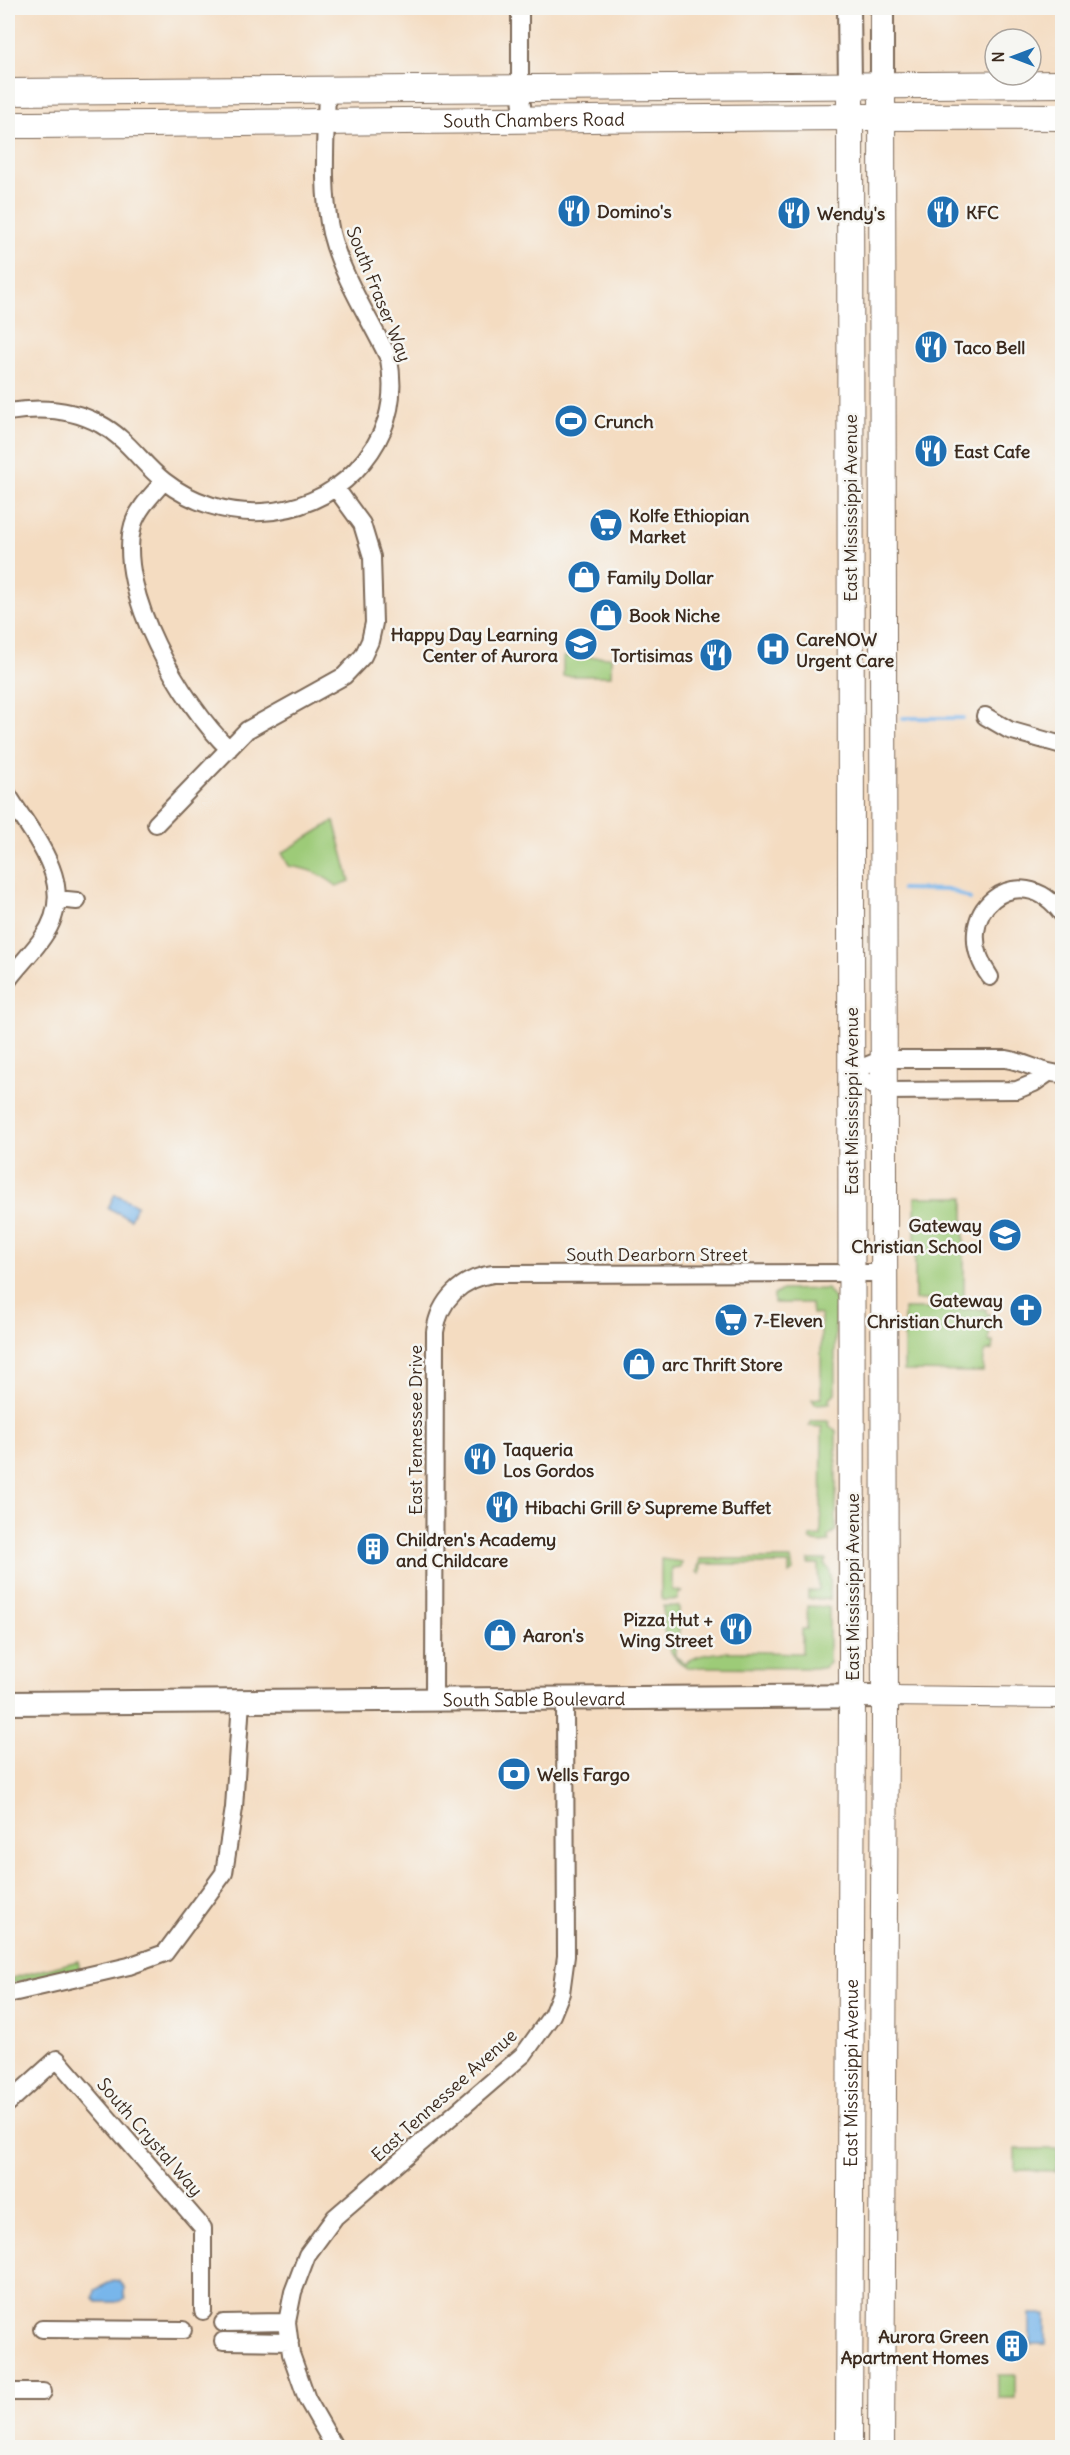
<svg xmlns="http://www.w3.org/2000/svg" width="1070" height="2455" font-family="Delius,sans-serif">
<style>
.green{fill:#9dcb78;stroke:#6c7a4b;stroke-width:1.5}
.water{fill:#78b6eb;stroke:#5a7084;stroke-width:1.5}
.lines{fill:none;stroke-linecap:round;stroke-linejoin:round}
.stream{stroke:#78b6eb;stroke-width:4}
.minor-casing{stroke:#7c6857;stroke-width:20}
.tertiary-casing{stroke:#7c6857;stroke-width:22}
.secondary-casing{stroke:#7c6857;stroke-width:26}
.primary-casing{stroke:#7c6857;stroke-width:28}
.minor{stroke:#fff;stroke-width:16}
.tertiary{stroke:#fff;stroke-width:20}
.secondary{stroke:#fff;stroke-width:22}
.primary{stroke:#fff;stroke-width:26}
.labels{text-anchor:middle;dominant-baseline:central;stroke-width:5;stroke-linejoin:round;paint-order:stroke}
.street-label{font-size:18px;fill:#3b2a1e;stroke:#f6f6f2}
.poi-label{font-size:18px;font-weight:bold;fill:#3b2a1e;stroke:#f6f6f2;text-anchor:start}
</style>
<rect width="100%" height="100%" fill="#f6f6f2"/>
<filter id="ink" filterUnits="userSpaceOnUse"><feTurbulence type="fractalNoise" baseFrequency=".0167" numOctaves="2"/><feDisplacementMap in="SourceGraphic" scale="12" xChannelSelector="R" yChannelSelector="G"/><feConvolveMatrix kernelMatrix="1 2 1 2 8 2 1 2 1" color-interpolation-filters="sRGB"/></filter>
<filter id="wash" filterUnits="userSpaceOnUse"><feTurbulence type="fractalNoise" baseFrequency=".008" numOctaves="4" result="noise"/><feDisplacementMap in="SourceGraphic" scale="24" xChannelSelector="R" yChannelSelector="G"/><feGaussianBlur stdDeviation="1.35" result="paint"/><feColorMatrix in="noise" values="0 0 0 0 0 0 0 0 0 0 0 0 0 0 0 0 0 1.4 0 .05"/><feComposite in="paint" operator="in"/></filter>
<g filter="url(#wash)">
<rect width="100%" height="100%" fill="#f4dcc1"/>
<!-- green -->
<path class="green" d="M 563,657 L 611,657 L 611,676 L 563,676 Z
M 334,821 L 350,881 L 337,886 C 321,874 310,869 289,866 L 282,853 Z
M 915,1197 L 964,1197 L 964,1300 L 915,1300 Z
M 827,1289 L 835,1300 L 835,1393 L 829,1399 L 830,1403 L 815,1404 L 812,1399 L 821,1398 L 821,1315 L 812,1314 L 811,1303 L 774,1303 L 774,1295 L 782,1290 Z
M 904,1309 L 986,1309 L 986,1314 L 989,1314 L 989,1342 L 993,1342 L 992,1350 L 987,1351 L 984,1354 L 983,1372 L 904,1371 Z
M 812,1421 L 830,1421 L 829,1425 L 836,1432 L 836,1530 L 828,1537 L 829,1542 C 823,1543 814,1544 810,1539 L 810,1537 L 821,1536 L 822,1427 L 809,1426 Z
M 661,1559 L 682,1562 L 680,1567 L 672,1568 L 672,1590 L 682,1592 L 678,1594 L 678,1600 L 663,1600 L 661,1597 Z
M 700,1559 L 791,1559 L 793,1571 L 789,1574 L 789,1564 L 701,1564 L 700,1574 L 697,1572 Z
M 809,1560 L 826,1560 L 824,1564 L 830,1570 L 830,1599 L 808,1599 L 808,1591 L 819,1590 L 818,1564 L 808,1564 Z
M 663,1606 L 679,1606 L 679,1643 L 675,1643 L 675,1656 L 685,1663 C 705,1646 775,1653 802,1653 L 802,1629 L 807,1629 L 807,1606 L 829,1607 L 829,1663 L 823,1668 L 687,1667 C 664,1655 663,1630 663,1606 Z
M 78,1961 L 80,1970 L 65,1970 L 8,1984 L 8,1979 Z
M 1015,2149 L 1057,2149 L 1057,2171 L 1015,2170 Z
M 998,2375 L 1015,2375 L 1015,2398 L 998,2398 Z"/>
<!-- water -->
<path class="water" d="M 115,1194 L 137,1205 L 130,1219 L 108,1208 Z
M 114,2280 L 119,2281 L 125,2287 L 125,2299 L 121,2302 L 97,2302 L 94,2299 L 95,2290 Z
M 1030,2314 L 1046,2314 L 1046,2344 L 1030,2344 Z"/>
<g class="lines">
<!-- stream -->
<path class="stream" d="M 903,718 L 963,718
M 902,889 L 951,890 L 970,899"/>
</g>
</g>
<g filter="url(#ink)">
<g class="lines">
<!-- minor casing -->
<g class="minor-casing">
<path id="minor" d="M 520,8 L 520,89 L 524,122
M 8,412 C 39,407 71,408 100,424 C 127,438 141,463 164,481 C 220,525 305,523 355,471 C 386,439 397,403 389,359 C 370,319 342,277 331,233 C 321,188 326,136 327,90
M 164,481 C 153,494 138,508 133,525 C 115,591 183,705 229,749
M 985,716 L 1009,730 L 1062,745
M 8,795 C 34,838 80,885 43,937 C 33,952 19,965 8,980
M 156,824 L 247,730 L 344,676 L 363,656 L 370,641 L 374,623 L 372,557 L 362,524 L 335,487
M 57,899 L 77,901
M 990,977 C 944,912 1021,855 1062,914
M 851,1072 L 883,1059 L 1006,1059 C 1027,1062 1042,1074 1062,1074
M 851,1072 L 883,1091 L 1017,1090 L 1034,1083 L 1047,1074
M 434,1700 L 435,1332 C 439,1300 462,1278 493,1274 L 884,1273
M 8,1994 L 129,1966 L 165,1953 L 224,1873 L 234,1808 L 241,1701
M 8,2103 L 57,2059 L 203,2228 L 203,2311
M 223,2323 L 287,2322
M 42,2329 L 183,2330
M 223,2341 L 290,2342
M 8,2392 L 43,2392
M 335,2448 L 307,2399 L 291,2354 L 287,2322 L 293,2292 L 307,2255 L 335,2217 L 524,2054 L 552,2015 L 561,1993 L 566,1956 L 565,1700"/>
</g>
<!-- tertiary casing -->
<g class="tertiary-casing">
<path id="tertiary" d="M 885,1696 L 1062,1698"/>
</g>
<!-- secondary casing -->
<g class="secondary-casing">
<g id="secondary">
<path d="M 849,8 L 850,84"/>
<path d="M 882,8 L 882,84"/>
<path id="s1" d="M 8,1703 L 885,1696"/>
</g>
</g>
<!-- primary casing -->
<g class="primary-casing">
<g id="primary">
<path d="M 8,92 L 1062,84"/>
<path id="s2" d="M 8,125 C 359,123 711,115 1062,117"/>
<path id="s3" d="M 849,2448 L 852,1696 L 850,84"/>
<path d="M 881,2448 L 885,1723 L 882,84"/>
</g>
</g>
<!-- minor -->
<use href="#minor" class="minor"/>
<!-- tertiary -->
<use href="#tertiary" class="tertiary"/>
<!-- secondary -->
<use href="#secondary" class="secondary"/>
<!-- primary -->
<use href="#primary" class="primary"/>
</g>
</g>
<!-- icons -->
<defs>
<g id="restaurant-disc" transform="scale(1.725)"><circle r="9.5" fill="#1f6fb2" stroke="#f6f6f2"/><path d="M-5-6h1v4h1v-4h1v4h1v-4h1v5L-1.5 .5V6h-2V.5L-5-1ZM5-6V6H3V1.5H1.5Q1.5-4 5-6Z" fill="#fff"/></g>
<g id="stadium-disc" transform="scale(1.725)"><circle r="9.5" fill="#1f6fb2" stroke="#f6f6f2"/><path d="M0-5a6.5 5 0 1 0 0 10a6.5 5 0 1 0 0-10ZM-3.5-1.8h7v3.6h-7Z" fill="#fff"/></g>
<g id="supermarket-disc" transform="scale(1.725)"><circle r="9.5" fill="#1f6fb2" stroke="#f6f6f2"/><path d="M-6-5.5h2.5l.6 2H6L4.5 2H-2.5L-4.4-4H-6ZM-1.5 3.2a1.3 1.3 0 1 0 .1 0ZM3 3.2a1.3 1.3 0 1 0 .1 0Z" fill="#fff"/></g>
<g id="shop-disc" transform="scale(1.725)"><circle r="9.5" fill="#1f6fb2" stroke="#f6f6f2"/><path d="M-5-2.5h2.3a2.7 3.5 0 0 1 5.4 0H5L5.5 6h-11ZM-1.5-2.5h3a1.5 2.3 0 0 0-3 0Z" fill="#fff"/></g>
<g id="school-disc" transform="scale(1.725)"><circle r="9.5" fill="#1f6fb2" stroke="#f6f6f2"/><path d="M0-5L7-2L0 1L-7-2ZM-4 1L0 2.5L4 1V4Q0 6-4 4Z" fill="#fff"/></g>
<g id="hospital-disc" transform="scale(1.725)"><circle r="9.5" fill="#1f6fb2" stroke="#f6f6f2"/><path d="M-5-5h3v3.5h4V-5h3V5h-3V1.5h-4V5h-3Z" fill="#fff"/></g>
<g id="church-disc" transform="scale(1.725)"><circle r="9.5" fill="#1f6fb2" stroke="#f6f6f2"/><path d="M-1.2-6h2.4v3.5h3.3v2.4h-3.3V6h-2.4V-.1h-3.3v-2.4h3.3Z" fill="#fff"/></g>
<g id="building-disc" transform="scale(1.725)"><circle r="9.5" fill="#1f6fb2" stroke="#f6f6f2"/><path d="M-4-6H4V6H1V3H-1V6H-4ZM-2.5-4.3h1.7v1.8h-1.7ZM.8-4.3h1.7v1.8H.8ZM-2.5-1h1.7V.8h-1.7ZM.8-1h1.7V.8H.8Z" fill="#fff"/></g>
<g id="bank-disc" transform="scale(1.725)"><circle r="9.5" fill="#1f6fb2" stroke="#f6f6f2"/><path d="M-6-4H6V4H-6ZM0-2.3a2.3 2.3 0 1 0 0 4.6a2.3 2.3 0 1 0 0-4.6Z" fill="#fff"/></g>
</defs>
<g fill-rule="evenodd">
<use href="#restaurant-disc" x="574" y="211"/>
<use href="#restaurant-disc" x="943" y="212"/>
<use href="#restaurant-disc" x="794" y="213"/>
<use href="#restaurant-disc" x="931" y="347"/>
<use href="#stadium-disc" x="571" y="421"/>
<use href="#restaurant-disc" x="931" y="451"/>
<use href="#supermarket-disc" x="606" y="525"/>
<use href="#shop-disc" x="584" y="577"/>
<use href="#shop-disc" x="606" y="615"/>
<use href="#school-disc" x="581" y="644"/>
<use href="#hospital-disc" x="773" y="649"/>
<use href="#restaurant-disc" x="716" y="655"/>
<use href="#school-disc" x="1005" y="1235"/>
<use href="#church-disc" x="1026" y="1310"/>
<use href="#supermarket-disc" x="731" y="1320"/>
<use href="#shop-disc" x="639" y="1364"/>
<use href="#restaurant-disc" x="480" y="1459"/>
<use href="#restaurant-disc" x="502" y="1507"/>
<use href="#building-disc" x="373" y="1549"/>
<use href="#restaurant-disc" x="736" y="1629"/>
<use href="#shop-disc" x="500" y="1635"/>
<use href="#bank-disc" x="514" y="1774"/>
<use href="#building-disc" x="1012" y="2346"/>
</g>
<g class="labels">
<!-- street labels -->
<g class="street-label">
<text stroke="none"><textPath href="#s2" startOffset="526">South Chambers Road</textPath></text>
<text transform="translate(379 294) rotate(68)">South Fraser Way</text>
<text transform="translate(850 508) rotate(-90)">East Mississippi Avenue</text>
<text transform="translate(851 1101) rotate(-90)">East Mississippi Avenue</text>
<text x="657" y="1254">South Dearborn Street</text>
<text transform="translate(415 1430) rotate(-90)">East Tennessee Drive</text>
<text transform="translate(852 1587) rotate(-90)">East Mississippi Avenue</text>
<text stroke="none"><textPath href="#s1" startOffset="526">South Sable Boulevard</textPath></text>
<text stroke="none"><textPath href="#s3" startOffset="375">East Mississippi Avenue</textPath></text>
<text transform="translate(444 2095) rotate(-42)">East Tennessee Avenue</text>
<text transform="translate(150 2137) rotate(49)">South Crystal Way</text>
</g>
<!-- poi labels -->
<g class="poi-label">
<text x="597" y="211">Domino's</text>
<text x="966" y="212">KFC</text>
<text x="817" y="213">Wendy's</text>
<text x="954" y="347">Taco Bell</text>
<text x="594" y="421">Crunch</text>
<text x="954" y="451">East Cafe</text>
<text x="629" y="515">Kolfe Ethiopian<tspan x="629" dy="21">Market</tspan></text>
<text x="607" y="577">Family Dollar</text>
<text x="629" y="615">Book Niche</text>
<text x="558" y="634" text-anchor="end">Happy Day Learning<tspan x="558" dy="21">Center of Aurora</tspan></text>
<text x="796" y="639">CareNOW<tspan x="796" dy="21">Urgent Care</tspan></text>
<text x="693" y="655" text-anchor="end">Tortisimas</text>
<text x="982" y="1225" text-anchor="end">Gateway<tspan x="982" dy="21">Christian School</tspan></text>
<text x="1003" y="1300" text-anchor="end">Gateway<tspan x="1003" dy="21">Christian Church</tspan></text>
<text x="754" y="1320">7-Eleven</text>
<text x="662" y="1364">arc Thrift Store</text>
<text x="503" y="1449">Taqueria<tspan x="503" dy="21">Los Gordos</tspan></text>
<text x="525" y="1507">Hibachi Grill &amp; Supreme Buffet</text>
<text x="396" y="1539">Children's Academy<tspan x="396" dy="21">and Childcare</tspan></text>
<text x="713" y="1619" text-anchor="end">Pizza Hut +<tspan x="713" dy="21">Wing Street</tspan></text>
<text x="523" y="1635">Aaron's</text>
<text x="537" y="1774">Wells Fargo</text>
<text x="989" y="2336" text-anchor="end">Aurora Green<tspan x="989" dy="21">Apartment Homes</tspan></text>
</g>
</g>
<!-- margin -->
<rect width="1070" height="2455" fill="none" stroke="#f6f6f2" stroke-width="30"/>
<!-- north arrow -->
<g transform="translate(1013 57) rotate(270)"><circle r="28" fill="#f6f6f2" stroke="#aba49d" stroke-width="1.5"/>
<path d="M0-4.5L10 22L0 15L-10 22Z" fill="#1f6fb2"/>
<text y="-9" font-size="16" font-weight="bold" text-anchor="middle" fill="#3b2a1e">N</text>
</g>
</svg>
